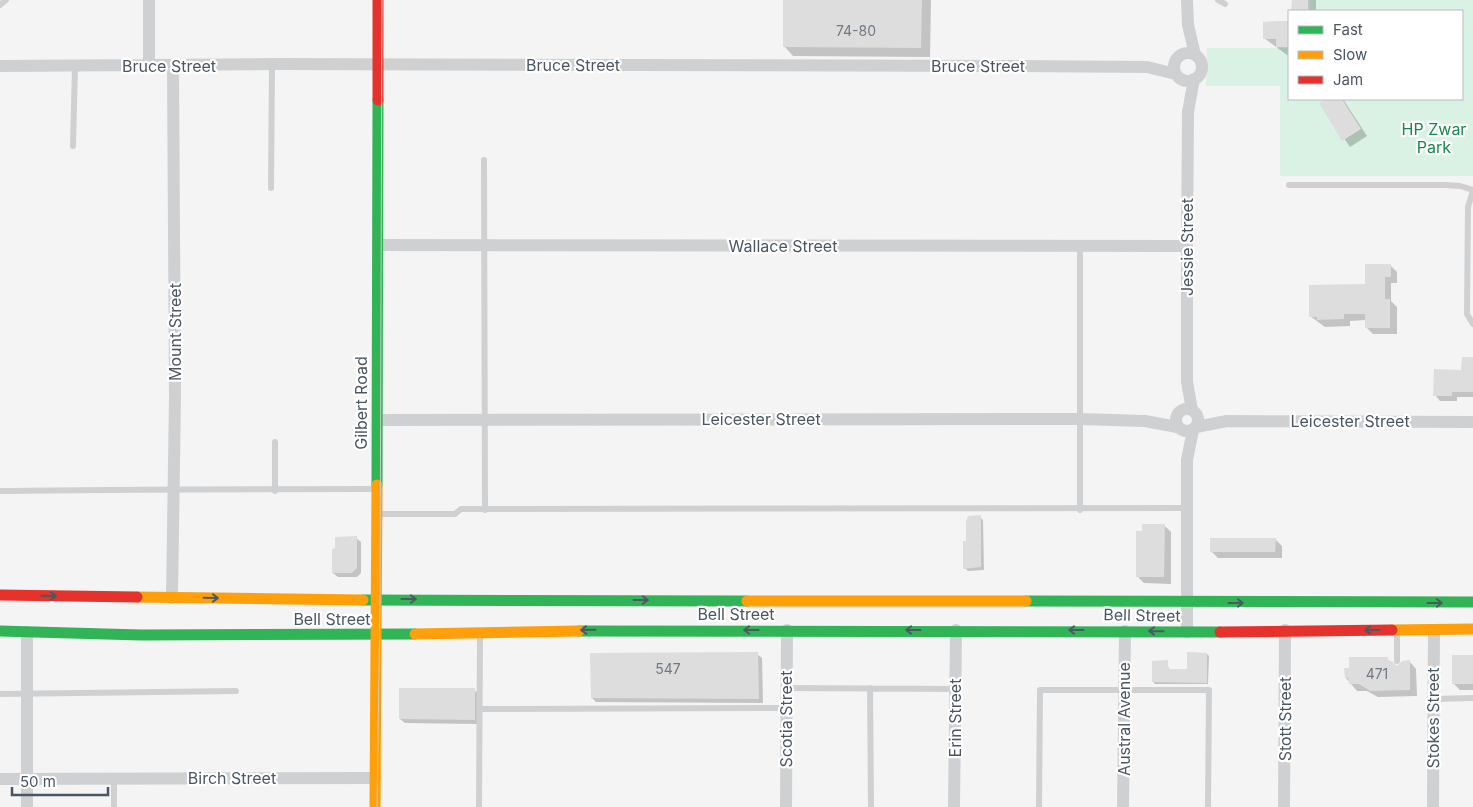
<svg xmlns="http://www.w3.org/2000/svg" width="1473" height="807" font-family="Inter,sans-serif">
<style>
.green{fill:#d9f2e3}
.shadow{fill:#0003}
.building{fill:#ddddde}
.lines{fill:none;stroke-linecap:round;stroke-linejoin:round}
.lane{stroke:#ced0d2;stroke-width:6}
.street{stroke:#ced0d2;stroke-width:12}
.fast{stroke:#30b455;stroke-width:11}
.slow{stroke:#ff9f0a;stroke-width:11}
.jam{stroke:#e5322d;stroke-width:11}
.tram{stroke:#c9cacc;stroke-width:1}
.oneway{stroke:#495b60}
.labels{text-anchor:middle;dominant-baseline:central;stroke-width:4.5;stroke-linejoin:round;paint-order:stroke}
.number-label{font-size:14px;fill:#707881}
.street-label{font-size:16px;fill:#4a5661;stroke:#fff}
.park-label{font-size:16px;fill:#17864f;stroke:#fff}
</style>
<rect width="100%" height="100%" fill="#f4f4f4"/>
<!-- green -->
<path class="green" d="M 1310,0 L 1473,0 L 1473,176 L 1280,176 L 1280,86 L 1206,86 L 1207,48 L 1289,48 L 1289,99 L 1462,99 L 1462,11 L 1310,11 Z"/>
<!-- shadow -->
<path class="shadow" d="M 784,0 L 931,0 L 930,57 L 793,56 L 784,46 Z
M 1293,0 L 1316,0 L 1316,11 L 1293,11 Z
M 1289,22 L 1289,55 L 1287,55 L 1264,38 L 1264,23 Z
M 1328,99 L 1343,99 L 1367,136 L 1350,147 L 1320,103 Z
M 1390,265 L 1397,272 L 1397,283 L 1391,283 L 1391,301 L 1397,307 L 1397,334 L 1373,334 L 1366,327 L 1366,320 L 1350,321 L 1350,326 L 1325,327 L 1310,316 L 1366,285 Z
M 1473,359 L 1473,397 L 1457,397 L 1457,401 L 1440,401 L 1435,395 Z
M 980,517 L 983,520 L 984,570 L 968,571 L 965,568 L 967,542 Z
M 1164,525 L 1171,532 L 1171,584 L 1144,583 L 1137,576 L 1144,532 Z
M 356,538 L 361,542 L 361,573 L 357,577 L 338,577 L 333,573 Z
M 1275,539 L 1282,546 L 1282,558 L 1218,558 L 1211,551 Z
M 757,654 L 762,658 L 763,703 L 596,702 L 592,698 Z
M 1207,654 L 1209,656 L 1208,684 L 1155,684 L 1153,682 L 1167,662 L 1169,670 L 1188,671 Z
M 1473,657 L 1473,690 L 1460,690 L 1453,683 Z
M 1387,659 L 1397,667 L 1410,662 L 1416,669 L 1417,696 L 1378,697 L 1367,691 L 1357,691 L 1346,678 Z
M 474,690 L 479,694 L 478,724 L 405,723 L 400,719 Z"/>
<!-- building -->
<path class="building" d="M 783,0 L 922,0 L 921,48 L 783,47 Z
M 1292,0 L 1308,0 L 1308,11 L 1291,11 Z
M 1277,21 L 1289,21 L 1289,47 L 1276,47 L 1276,39 L 1263,39 L 1263,22 Z
M 1325,99 L 1342,99 L 1361,129 L 1342,141 L 1319,103 Z
M 1365,264 L 1391,264 L 1391,277 L 1385,277 L 1385,299 L 1390,299 L 1390,328 L 1365,328 L 1365,314 L 1344,314 L 1344,319 L 1317,320 L 1317,317 L 1309,317 L 1309,285 L 1365,284 Z
M 1462,357 L 1473,357 L 1473,392 L 1452,392 L 1452,396 L 1433,396 L 1434,369 L 1461,370 Z
M 981,515 L 981,567 L 963,569 L 963,541 L 966,541 L 966,522 L 968,516 Z
M 1142,524 L 1165,524 L 1164,577 L 1136,577 L 1136,531 L 1142,531 Z
M 357,536 L 357,568 L 352,573 L 332,573 L 332,549 L 335,548 L 335,537 Z
M 1210,538 L 1276,538 L 1275,552 L 1210,552 Z
M 758,652 L 759,699 L 591,698 L 590,653 Z
M 1187,652 L 1207,653 L 1207,683 L 1152,682 L 1152,661 L 1168,660 L 1168,669 L 1187,669 Z
M 1452,655 L 1473,655 L 1473,684 L 1452,684 Z
M 1349,657 L 1388,657 L 1388,661 L 1392,661 L 1397,666 L 1402,661 L 1410,660 L 1410,690 L 1370,691 L 1359,684 L 1349,684 L 1348,678 L 1345,678 L 1344,668 L 1349,668 Z
M 399,688 L 475,688 L 475,720 L 399,719 Z"/>
<g class="lines">
<!-- lane -->
<path class="lane" d="M 1218,0 L 1225,4
M 0,5 L 6,0
M 73,146 L 75,66
M 484,160 L 485,510
M 1289,185 L 1445,185 L 1460,186 L 1473,190
M 271,188 L 272,64
M 1473,191 L 1468,207 L 1467,314 L 1473,324
M 275,442 L 275,491
M 0,491 C 125,489 251,489 376,489
M 1080,510 L 1080,246
M 379,514 L 455,514 L 461,509 L 1187,508
M 1397,635 L 1397,661
M 786,688 L 955,689
M 870,688 L 871,807
M 0,694 L 236,691
M 1434,699 L 1473,698
M 480,709 L 787,708
M 114,807 L 114,779
M 479,807 L 480,638
M 1039,807 L 1040,690 L 1209,690 L 1208,807"/>
<!-- street -->
<path class="street" d="M 1187,0 L 1188,25 L 1195,55
M1174 67a14 14 0 1 1 28 0a14 14 0 1 1-28 0Z
M 0,66 L 278,64 L 1000,66 L 1147,67 L 1176,74
M 149,66 L 149,0
M 378,245 L 1187,246
M1176 420a11 11 0 1 1 22 0a11 11 0 1 1-22 0Z
M 1192,410 L 1187,382 L 1187,246 L 1188,112 L 1194,79
M 378,420 L 1080,419 L 1145,421 L 1177,427
M 1196,427 L 1227,421 L 1473,422
M 172,598 L 175,396 L 173,66
M 27,632 L 27,807
M 1187,632 L 1187,460 L 1193,430
M 0,779 L 375,778
M 786,807 L 787,630
M 954,807 L 956,630
M 1123,807 L 1125,631
M 1284,807 L 1285,630
M 1433,807 L 1434,630"/>
<!-- fast -->
<path class="fast" d="M 377,485 L 378,100
M 363,600 L 747,601
M 1026,601 L 1473,602
M 0,631 L 141,635 L 415,634
M 579,631 L 1220,632"/>
<!-- slow -->
<path class="slow" d="M 137,597 L 363,600
M 747,601 L 1026,601
M 1392,630 L 1473,629
M 415,634 L 579,631
M 375,807 L 377,485"/>
<!-- jam -->
<path class="jam" d="M 378,100 L 378,0
M 0,595 L 137,597
M 1220,632 L 1392,630"/>
<!-- tram -->
<path class="tram" d="M 377,807 L 380,599 L 382,0"/>
</g>
<!-- one-way arrows -->
<defs><path id="oneway-shaft" d="M-6 0H5M1.5-3L5.5 0L1.5 3" fill="none" stroke-width="1.6" stroke-linecap="round" stroke-linejoin="round" transform="scale(1.25)"/></defs>
<g class="oneway">
<use href="#oneway-shaft" transform="translate(49 596) rotate(1)"/>
<use href="#oneway-shaft" transform="translate(211 598) rotate(1)"/>
<use href="#oneway-shaft" transform="translate(409 599)"/>
<use href="#oneway-shaft" transform="translate(641 600)"/>
<use href="#oneway-shaft" transform="translate(1236 603)"/>
<use href="#oneway-shaft" transform="translate(1435 603)"/>
<use href="#oneway-shaft" transform="translate(588 630) rotate(179)"/>
<use href="#oneway-shaft" transform="translate(751 630) rotate(180)"/>
<use href="#oneway-shaft" transform="translate(913 630) rotate(180)"/>
<use href="#oneway-shaft" transform="translate(1076 630) rotate(-180)"/>
<use href="#oneway-shaft" transform="translate(1372 630) rotate(180)"/>
<use href="#oneway-shaft" transform="translate(1156 631) rotate(-179)"/>
</g>
<g class="labels">
<!-- number labels -->
<g class="number-label">
<text x="856" y="30">74-80</text>
<text x="668" y="668">547</text>
<text x="1377" y="673">471</text>
</g>
<!-- street labels -->
<g class="street-label">
<text x="573" y="65">Bruce Street</text>
<text x="169" y="66">Bruce Street</text>
<text x="978" y="66">Bruce Street</text>
<text x="783" y="246">Wallace Street</text>
<text transform="translate(1187 247) rotate(-90)">Jessie Street</text>
<text transform="translate(175 332) rotate(-90)">Mount Street</text>
<text transform="translate(361 403) rotate(-90)">Gilbert Road</text>
<text x="761" y="419">Leicester Street</text>
<text x="1350" y="421">Leicester Street</text>
<text x="736" y="614">Bell Street</text>
<text transform="translate(1142 615) rotate(1)">Bell Street</text>
<text x="332" y="619">Bell Street</text>
<text transform="translate(955 718) rotate(-90)">Erin Street</text>
<text transform="translate(1433 718) rotate(-90)">Stokes Street</text>
<text transform="translate(786 719) rotate(-90)">Scotia Street</text>
<text transform="translate(1124 719) rotate(-90)">Austral Avenue</text>
<text transform="translate(1285 719) rotate(-90)">Stott Street</text>
<text x="232" y="778">Birch Street</text>
</g>
<!-- park labels -->
<g class="park-label">
<text x="1434" y="129">HP Zwar<tspan x="1434" dy="18">Park</tspan></text>
</g>
</g>
<!-- legend -->
<rect x="1288" y="10" width="175" height="90" fill="#ffffff" stroke="#b7bbc0"/>
<rect x="1298" y="26" width="25" height="8" fill="#30b455" stroke="#b7bbc0"/>
<text x="1333" y="35" font-size="15" fill="#4a5661">Fast</text>
<rect x="1298" y="51" width="25" height="8" fill="#ff9f0a" stroke="#b7bbc0"/>
<text x="1333" y="60" font-size="15" fill="#4a5661">Slow</text>
<rect x="1298" y="76" width="25" height="8" fill="#e5322d" stroke="#b7bbc0"/>
<text x="1333" y="85" font-size="15" fill="#4a5661">Jam</text>
<!-- scale -->
<path d="M12 787v8h96v-8" fill="none" stroke="#4a5661" stroke-width="2.5"/>
<text x="20" y="787" font-size="15" fill="#4a5661" stroke="#ffffff" stroke-width="4" paint-order="stroke">50 m</text>
</svg>
